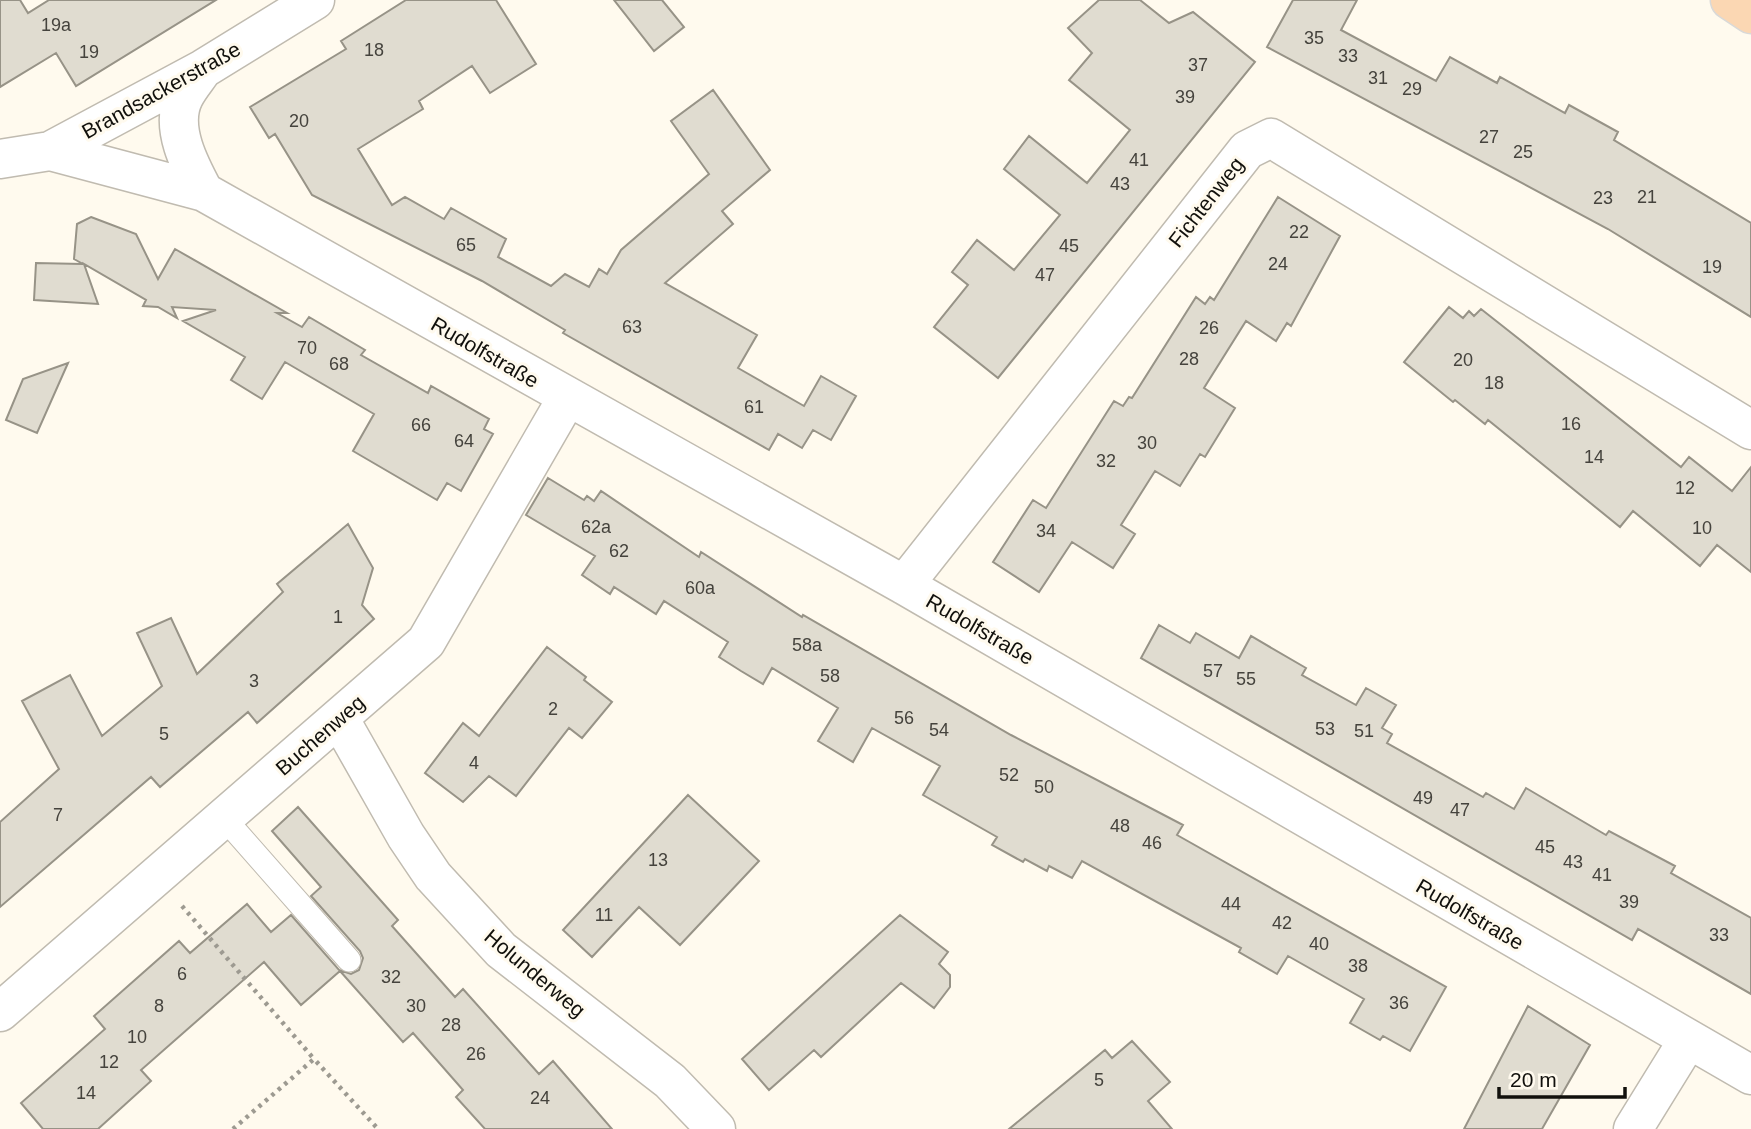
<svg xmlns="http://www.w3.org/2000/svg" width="1751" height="1129" font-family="Arial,sans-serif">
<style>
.building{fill:#e0dcd0;stroke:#979387;stroke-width:2}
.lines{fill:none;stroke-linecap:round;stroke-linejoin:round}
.lane-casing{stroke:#c0bbb0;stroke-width:25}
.street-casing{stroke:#c0bbb0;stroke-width:41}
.primary-casing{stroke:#d9d9d8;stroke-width:41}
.path{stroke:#9d9a91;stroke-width:4.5;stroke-dasharray:3.5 5;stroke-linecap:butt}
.lane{stroke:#fff;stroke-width:23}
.street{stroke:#fff;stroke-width:38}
.primary{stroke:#fbd7b3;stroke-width:38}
.labels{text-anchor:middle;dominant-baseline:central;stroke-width:6;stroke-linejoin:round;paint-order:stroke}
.number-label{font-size:18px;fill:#45433d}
.street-label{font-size:21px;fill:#11100c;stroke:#fffaee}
</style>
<rect width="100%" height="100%" fill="#fffaee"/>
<!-- building -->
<path class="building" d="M 0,0 L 20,0 L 28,13 L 49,0 L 216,0 L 76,86 L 56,53 L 0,87 Z
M 406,0 L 496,0 L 536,64 L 490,93 L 472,66 L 419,101 L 423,109 L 358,149 L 392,205 L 405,197 L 444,219 L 451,208 L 506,239 L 498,257 L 551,286 L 565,274 L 589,287 L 599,269 L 607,274 L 621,250 L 709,174 L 671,121 L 713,90 L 770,170 L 722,211 L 733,224 L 665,283 L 757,335 L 738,368 L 804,406 L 821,376 L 856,396 L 831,440 L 813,430 L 802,448 L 778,434 L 769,450 L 563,333 L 565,330 L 482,281 L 312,195 L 275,134 L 269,138 L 250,107 L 346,49 L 341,41 Z
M 614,0 L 662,0 L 684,27 L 654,51 Z
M 1099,0 L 1140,0 L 1169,23 L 1193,12 L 1255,62 L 998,378 L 934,327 L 968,285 L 952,272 L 977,240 L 1014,270 L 1060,215 L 1004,169 L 1029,136 L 1087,183 L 1130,130 L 1069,80 L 1092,53 L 1068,28 Z
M 1293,0 L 1357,0 L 1341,30 L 1436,81 L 1450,57 L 1497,83 L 1500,77 L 1565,113 L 1569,105 L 1618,132 L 1614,140 L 1751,223 L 1751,317 L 1608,229 L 1267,47 Z
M 1278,197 L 1340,236 L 1291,326 L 1287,323 L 1276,341 L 1246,321 L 1204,388 L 1235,408 L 1205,457 L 1200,454 L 1180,486 L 1155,471 L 1121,525 L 1135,534 L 1113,568 L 1072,542 L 1039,592 L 993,562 L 1033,500 L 1046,508 L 1114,401 L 1123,406 L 1129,397 L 1132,398 L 1196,297 L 1205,304 L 1210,297 L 1214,300 Z
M 91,217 L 136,234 L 158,279 L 175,249 L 287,313 L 277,313 L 302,327 L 309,317 L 365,350 L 361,355 L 428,393 L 431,386 L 489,419 L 484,429 L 493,434 L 461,491 L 447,483 L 437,500 L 353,451 L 374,414 L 285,362 L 262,399 L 231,380 L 245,357 L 183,321 L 216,310 L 172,307 L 177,318 L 158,307 L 143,306 L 146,300 L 84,264 L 98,304 L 34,300 L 36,263 L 83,264 L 74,259 L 77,224 Z
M 1449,307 L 1463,318 L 1469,311 L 1474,316 L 1481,309 L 1681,467 L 1689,457 L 1732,491 L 1751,467 L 1751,572 L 1717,545 L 1700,566 L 1633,511 L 1620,527 L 1488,420 L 1485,424 L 1455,400 L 1453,402 L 1404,362 Z
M 68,363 L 37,433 L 6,420 L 23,379 Z
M 548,478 L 584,500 L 587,496 L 594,501 L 601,491 L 699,557 L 701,552 L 802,617 L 803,615 L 1011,735 L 1183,825 L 1177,835 L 1446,987 L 1410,1051 L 1383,1036 L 1380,1040 L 1350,1023 L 1364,999 L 1288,956 L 1277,974 L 1239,952 L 1241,948 L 1082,861 L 1072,878 L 1049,866 L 1047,871 L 1025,859 L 1023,862 L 992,845 L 997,837 L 923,795 L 940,766 L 872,728 L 853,762 L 818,741 L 838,708 L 772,668 L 763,684 L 741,671 L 719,657 L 728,642 L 664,601 L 656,614 L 614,587 L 610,594 L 582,575 L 595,556 L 526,515 Z
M 348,524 L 373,568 L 362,605 L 374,619 L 257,723 L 248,712 L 160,787 L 151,777 L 0,907 L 0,822 L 59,769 L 22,701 L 70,675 L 102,736 L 162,686 L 137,633 L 171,618 L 197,674 L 283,592 L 277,584 Z
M 1159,625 L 1190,643 L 1196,633 L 1239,658 L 1251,636 L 1306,668 L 1302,675 L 1356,705 L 1366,688 L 1396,705 L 1382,728 L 1392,734 L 1387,743 L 1483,797 L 1486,793 L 1514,809 L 1526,788 L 1606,835 L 1609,831 L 1675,866 L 1671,873 L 1751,918 L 1751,994 L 1638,929 L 1632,940 L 1141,658 Z
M 547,647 L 586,677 L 584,680 L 612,702 L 582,738 L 569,728 L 516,796 L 489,776 L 463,802 L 425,773 L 463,723 L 479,736 Z
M 688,795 L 759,861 L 680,945 L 639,907 L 592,957 L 563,930 Z
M 298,807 L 398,920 L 392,926 L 455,997 L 463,989 L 539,1074 L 553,1061 L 612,1129 L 485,1129 L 456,1097 L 463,1090 L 413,1033 L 403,1042 L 340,971 L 301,1005 L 264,962 L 141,1070 L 151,1081 L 98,1129 L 43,1129 L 21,1103 L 105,1029 L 94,1016 L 179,941 L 190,953 L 247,904 L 271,932 L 291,915 L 339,970 L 351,974 L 359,970 L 363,958 L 360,951 L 311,896 L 321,887 L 272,831 Z
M 900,915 L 948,952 L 939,964 L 950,975 L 950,987 L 934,1008 L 901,983 L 821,1057 L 814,1050 L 769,1090 L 742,1059 Z
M 1528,1006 L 1590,1045 L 1542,1129 L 1464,1129 Z
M 1132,1041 L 1170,1082 L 1148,1101 L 1172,1129 L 1009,1129 L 1105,1050 L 1112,1058 Z"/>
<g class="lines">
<!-- lane casing -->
<g class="lane-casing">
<path id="lane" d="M 224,818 L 349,960"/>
</g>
<!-- street casing -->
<g class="street-casing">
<path id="street" d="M 203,69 C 197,78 189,87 184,97 C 169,127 190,166 204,192
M 50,151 L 204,192 L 904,585 L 1751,1075
M 0,159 L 50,151 L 203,69 L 315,0
M 904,585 L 1247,150 L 1271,138 L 1751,430
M 339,718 L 406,836 L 433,876 L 501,950 L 670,1081 L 716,1129
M 0,1012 L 426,642 L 567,398
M 1633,1129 L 1688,1040"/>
</g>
<!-- primary casing -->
<g class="primary-casing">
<path id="primary" d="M 1730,0 L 1751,14"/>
</g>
<!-- path -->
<path class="path" d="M 182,906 L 314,1059
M 233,1129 L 314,1059 L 378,1129"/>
<!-- lane -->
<use href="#lane" class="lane"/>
<!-- street -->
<use href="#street" class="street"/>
<!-- primary -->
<use href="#primary" class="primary"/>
</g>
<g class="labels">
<!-- number labels -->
<g class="number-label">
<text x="56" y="25">19a</text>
<text x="1314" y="38">35</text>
<text x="374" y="50">18</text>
<text x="89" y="52">19</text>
<text x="1348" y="56">33</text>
<text x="1198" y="65">37</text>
<text x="1378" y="78">31</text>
<text x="1412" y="89">29</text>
<text x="1185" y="97">39</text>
<text x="299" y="121">20</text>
<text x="1489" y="137">27</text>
<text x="1523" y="152">25</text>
<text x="1139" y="160">41</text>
<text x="1120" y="184">43</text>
<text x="1647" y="197">21</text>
<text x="1603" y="198">23</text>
<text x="1299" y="232">22</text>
<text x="466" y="245">65</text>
<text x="1069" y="246">45</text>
<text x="1278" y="264">24</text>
<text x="1712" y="267">19</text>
<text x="1045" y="275">47</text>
<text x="632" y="327">63</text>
<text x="1209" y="328">26</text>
<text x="307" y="348">70</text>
<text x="1189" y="359">28</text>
<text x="1463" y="360">20</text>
<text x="339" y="364">68</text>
<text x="1494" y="383">18</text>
<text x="754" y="407">61</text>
<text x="1571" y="424">16</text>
<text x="421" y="425">66</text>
<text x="464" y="441">64</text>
<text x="1147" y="443">30</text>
<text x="1594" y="457">14</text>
<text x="1106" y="461">32</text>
<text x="1685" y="488">12</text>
<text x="596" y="527">62a</text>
<text x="1702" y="528">10</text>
<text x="1046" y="531">34</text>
<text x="619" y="551">62</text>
<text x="700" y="588">60a</text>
<text x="338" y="617">1</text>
<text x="807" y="645">58a</text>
<text x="1213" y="671">57</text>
<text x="830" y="676">58</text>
<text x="1246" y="679">55</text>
<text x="254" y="681">3</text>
<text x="553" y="709">2</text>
<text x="904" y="718">56</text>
<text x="1325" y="729">53</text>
<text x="939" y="730">54</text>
<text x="1364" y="731">51</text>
<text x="164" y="734">5</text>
<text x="474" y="763">4</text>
<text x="1009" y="775">52</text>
<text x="1044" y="787">50</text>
<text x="1423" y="798">49</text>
<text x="1460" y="810">47</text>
<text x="58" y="815">7</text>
<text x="1120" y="826">48</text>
<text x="1152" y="843">46</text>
<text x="1545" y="847">45</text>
<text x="658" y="860">13</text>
<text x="1573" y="862">43</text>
<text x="1602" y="875">41</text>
<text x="1629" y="902">39</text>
<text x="1231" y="904">44</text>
<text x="604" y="915">11</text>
<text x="1282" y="923">42</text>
<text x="1719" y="935">33</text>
<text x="1319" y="944">40</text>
<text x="1358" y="966">38</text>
<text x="182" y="974">6</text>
<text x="391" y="977">32</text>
<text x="1399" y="1003">36</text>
<text x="159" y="1006">8</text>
<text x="416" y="1006">30</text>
<text x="451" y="1025">28</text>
<text x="137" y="1037">10</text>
<text x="476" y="1054">26</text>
<text x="109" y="1062">12</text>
<text x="1099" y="1080">5</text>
<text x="86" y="1093">14</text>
<text x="540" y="1098">24</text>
</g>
<!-- street labels -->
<g class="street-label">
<text transform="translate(161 90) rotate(-29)">Brandsackerstraße</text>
<text transform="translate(1206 202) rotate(-52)">Fichtenweg</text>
<text transform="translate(485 352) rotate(30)">Rudolfstraße</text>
<text transform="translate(980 629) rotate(30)">Rudolfstraße</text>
<text transform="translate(320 735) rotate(-41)">Buchenweg</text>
<text transform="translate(1470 914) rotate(30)">Rudolfstraße</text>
<text transform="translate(535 973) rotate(40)">Holunderweg</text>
</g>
</g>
<!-- scale -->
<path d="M1499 1087v10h126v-10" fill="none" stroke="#11100c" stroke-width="3.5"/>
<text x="1510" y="1087" font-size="21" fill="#11100c" stroke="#fffaee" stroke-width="5" paint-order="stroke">20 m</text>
</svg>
